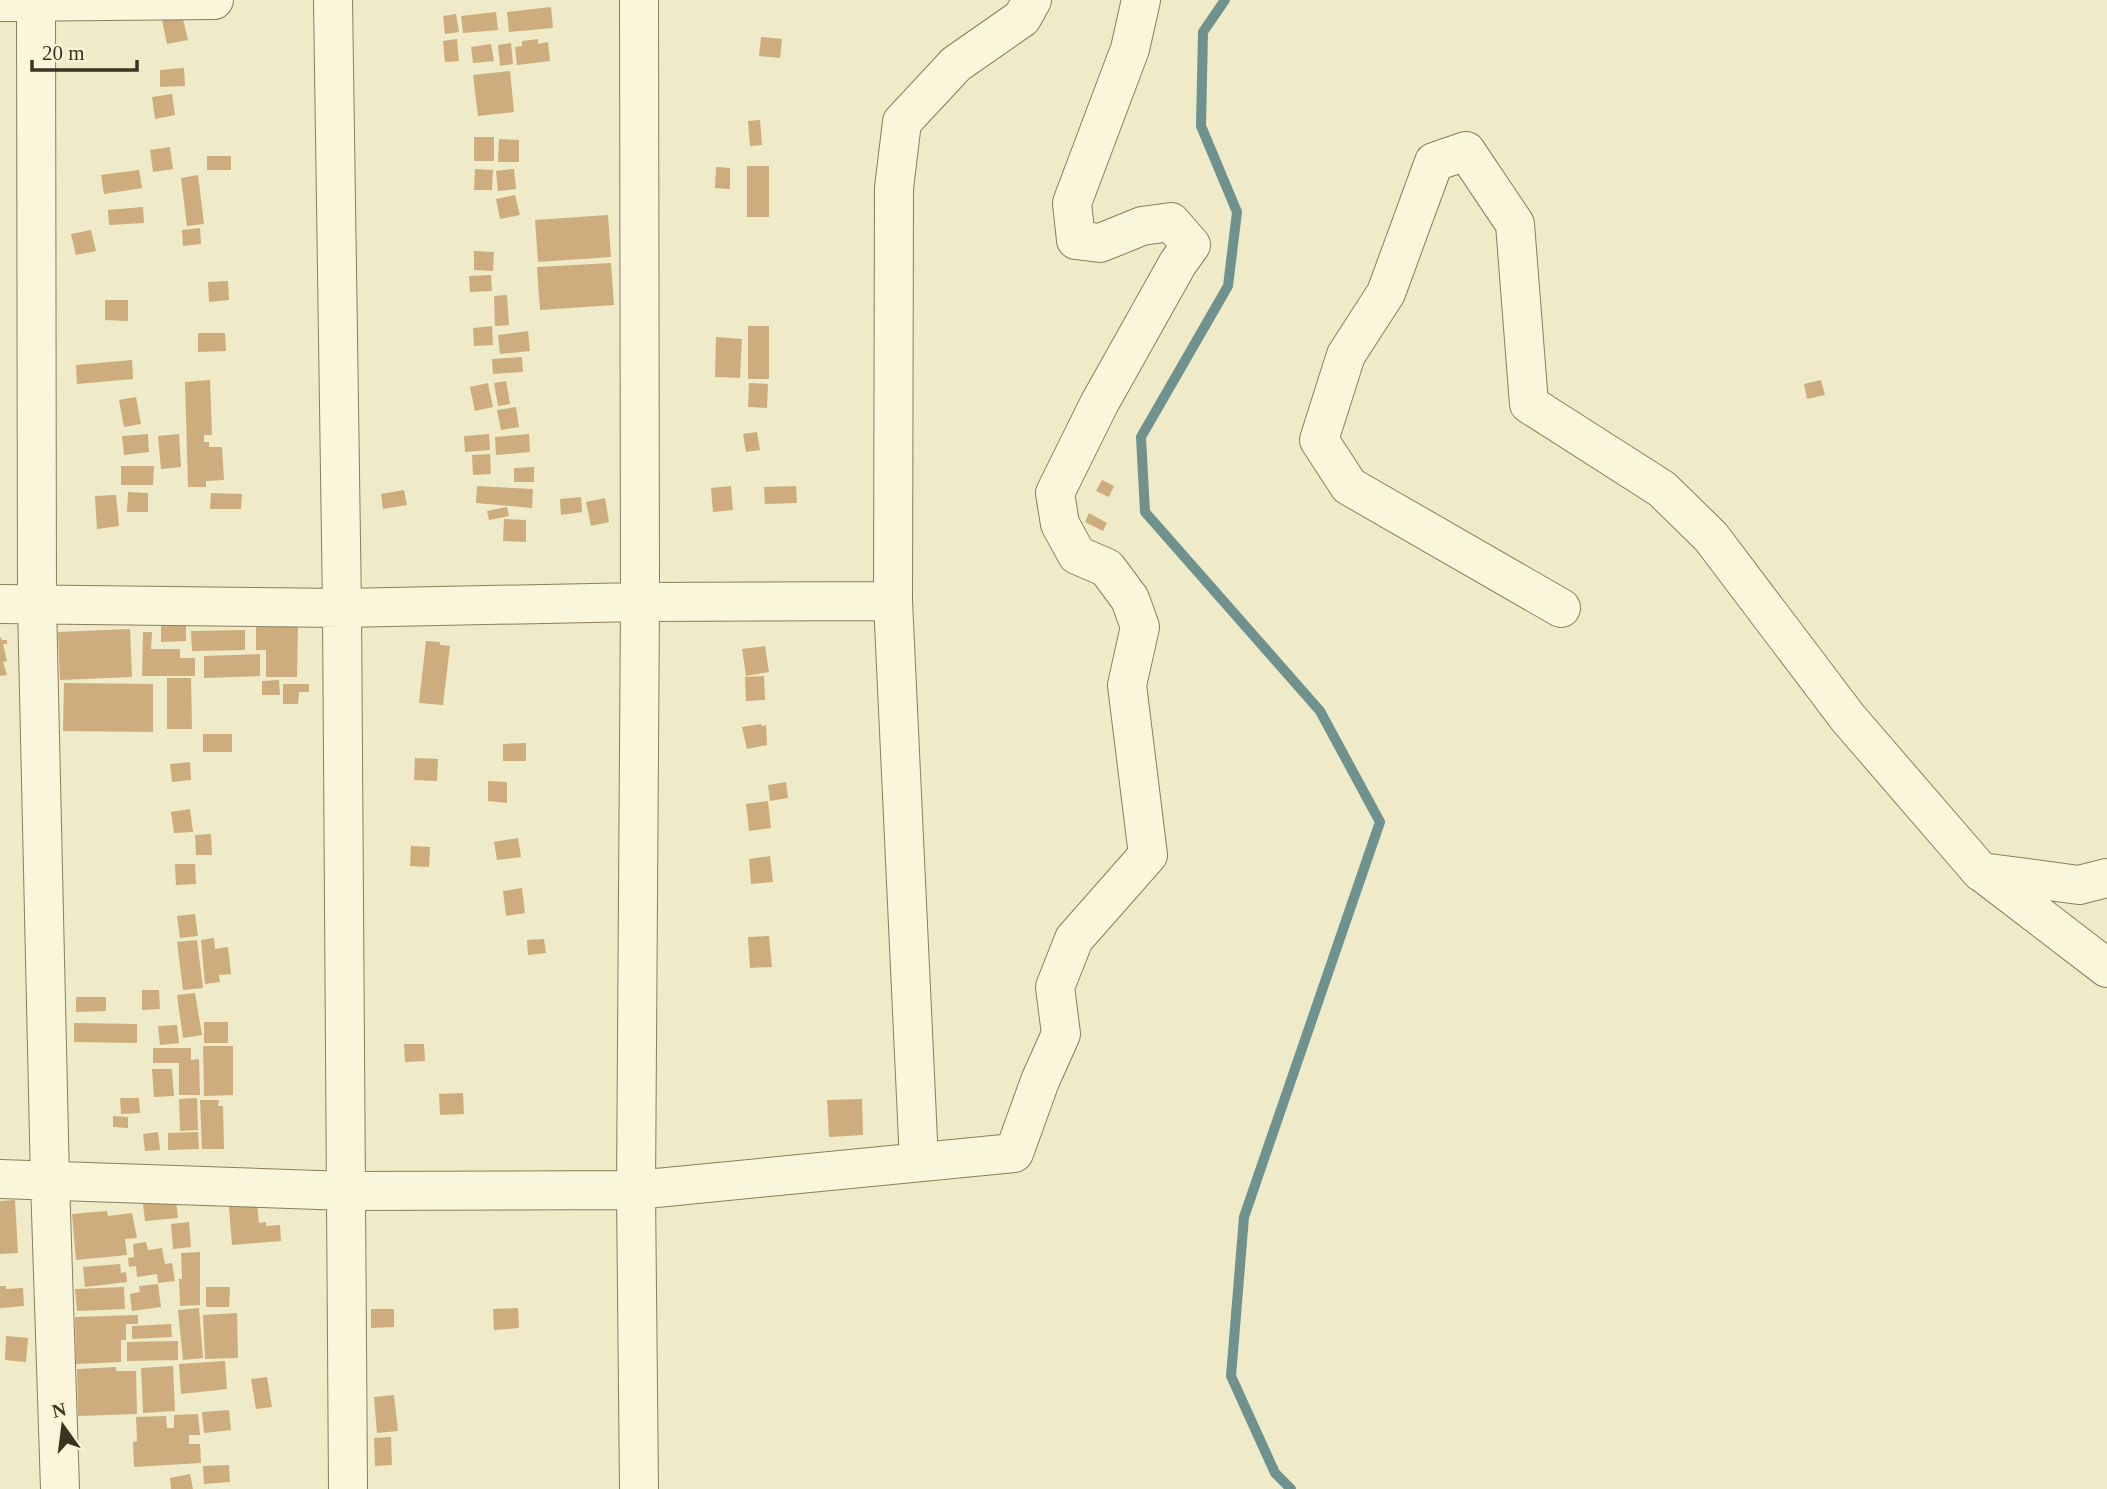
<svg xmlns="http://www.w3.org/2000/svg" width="2107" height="1489" font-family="'Times New Roman',serif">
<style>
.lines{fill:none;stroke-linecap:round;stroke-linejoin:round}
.stream{stroke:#6f928f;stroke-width:10}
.building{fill:#cdad7d}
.street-casing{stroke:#8b7e5c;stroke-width:40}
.street{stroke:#f9f6db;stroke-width:38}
</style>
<rect width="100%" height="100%" fill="#efeac7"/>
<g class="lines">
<!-- stream -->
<path class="stream" d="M 1225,0 L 1203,32 L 1201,126 L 1237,212 L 1228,286 L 1141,437 L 1145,512 L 1320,711 L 1380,822 L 1244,1217 L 1231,1376 L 1275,1473 L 1291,1489"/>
</g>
<!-- building -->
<path class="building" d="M 551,7 L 553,28 L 509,32 L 507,12 Z
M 496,12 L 498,30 L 463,33 L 461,16 Z
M 456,14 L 459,32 L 445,34 L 443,16 Z
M 182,15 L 188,40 L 167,44 L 162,20 Z
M 761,37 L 782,39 L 780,58 L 759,56 Z
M 457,39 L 459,61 L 445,62 L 443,41 Z
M 538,39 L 538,44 L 548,42 L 550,61 L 517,65 L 515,47 L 522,46 L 522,41 Z
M 511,43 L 513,64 L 500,66 L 498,45 Z
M 491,44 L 494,61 L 473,63 L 471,47 Z
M 184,68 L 185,86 L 160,87 L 160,70 Z
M 510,71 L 514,112 L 478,116 L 473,75 Z
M 172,94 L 175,115 L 155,119 L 152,97 Z
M 760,120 L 762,145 L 750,146 L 748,121 Z
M 474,137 L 494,137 L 494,161 L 474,161 Z
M 499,139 L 519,140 L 519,162 L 498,162 Z
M 170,147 L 173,169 L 153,172 L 150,150 Z
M 207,156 L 231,156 L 231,170 L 207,170 Z
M 747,166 L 769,166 L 769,217 L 747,217 Z
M 716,167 L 730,168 L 730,189 L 715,188 Z
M 475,169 L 493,170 L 492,190 L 474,190 Z
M 511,169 L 514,169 L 516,189 L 498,191 L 496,171 Z
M 139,170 L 142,188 L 104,194 L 101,175 Z
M 198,175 L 204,224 L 187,226 L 181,178 Z
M 515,195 L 520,215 L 500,219 L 496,199 Z
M 143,207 L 144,223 L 109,225 L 108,210 Z
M 608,215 L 611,257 L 538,262 L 535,220 Z
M 200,228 L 201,244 L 183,246 L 182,230 Z
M 91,230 L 96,251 L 76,255 L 71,234 Z
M 474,251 L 494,252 L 493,271 L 474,270 Z
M 611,263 L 614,305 L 540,310 L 537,267 Z
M 491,275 L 492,291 L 470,292 L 469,276 Z
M 228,281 L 229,300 L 209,302 L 208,282 Z
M 507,295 L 509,325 L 495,326 L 494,296 Z
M 105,300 L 128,300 L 128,321 L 105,320 Z
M 492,326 L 493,345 L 474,346 L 473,328 Z
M 748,326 L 769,326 L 769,379 L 748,379 Z
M 528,331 L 530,351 L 500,354 L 498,335 Z
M 198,333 L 225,333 L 226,351 L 198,352 Z
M 716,337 L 742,339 L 740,378 L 715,377 Z
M 522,357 L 523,372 L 493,374 L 492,359 Z
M 132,360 L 133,379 L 77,384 L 76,365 Z
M 210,380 L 212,435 L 204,435 L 204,442 L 209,442 L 209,447 L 222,447 L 224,480 L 206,481 L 206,487 L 188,487 L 185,382 Z
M 1821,380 L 1825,395 L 1807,399 L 1804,384 Z
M 506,381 L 510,404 L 498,406 L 494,383 Z
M 488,383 L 493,407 L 475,411 L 470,387 Z
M 749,383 L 768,384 L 767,408 L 748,407 Z
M 136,397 L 141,424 L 124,427 L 119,400 Z
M 516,407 L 519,427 L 501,430 L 497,410 Z
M 757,432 L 760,450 L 746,452 L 743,434 Z
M 148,434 L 149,452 L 124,455 L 122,436 Z
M 179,434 L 181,467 L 161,469 L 158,436 Z
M 489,434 L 490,450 L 465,452 L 464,436 Z
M 529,434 L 530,452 L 496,455 L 495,437 Z
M 490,454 L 491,474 L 473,475 L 472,455 Z
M 121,466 L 154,466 L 153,485 L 121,485 Z
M 534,467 L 534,482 L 514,482 L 514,468 Z
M 1102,480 L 1114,486 L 1109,497 L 1096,491 Z
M 477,486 L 533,489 L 532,508 L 476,503 Z
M 731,486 L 733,510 L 713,512 L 711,488 Z
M 796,486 L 797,503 L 765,504 L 764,487 Z
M 404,490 L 407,505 L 383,509 L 381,494 Z
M 128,492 L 148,493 L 148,512 L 127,512 Z
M 211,493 L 242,494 L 241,509 L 210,509 Z
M 116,495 L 119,526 L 97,529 L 95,496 Z
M 581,497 L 582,512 L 561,515 L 560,499 Z
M 605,498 L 609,522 L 591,526 L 586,502 Z
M 507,507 L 509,516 L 489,520 L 487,511 Z
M 1089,513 L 1107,523 L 1103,531 L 1085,522 Z
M 504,519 L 526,520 L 526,542 L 503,541 Z
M 186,625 L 186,641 L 161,642 L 161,626 Z
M 256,627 L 298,627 L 297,677 L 266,677 L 266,650 L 256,650 Z
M 130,629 L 132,677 L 60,680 L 58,632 Z
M 245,630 L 245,650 L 192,651 L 191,631 Z
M 143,632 L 152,632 L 151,649 L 180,649 L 180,658 L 195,658 L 195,676 L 142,676 Z
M 0,637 L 2,640 L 7,640 L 7,644 L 3,644 L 7,661 L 3,662 L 7,675 L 0,676 Z
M 426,641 L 440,642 L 440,645 L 450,646 L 443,705 L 419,703 Z
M 765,646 L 769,672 L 746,676 L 742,649 Z
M 260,654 L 260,676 L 204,678 L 204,656 Z
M 764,676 L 765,700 L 746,701 L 745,677 Z
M 167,678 L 191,678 L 192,729 L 167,729 Z
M 279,680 L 280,695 L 262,695 L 262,681 Z
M 64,683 L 153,684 L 153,732 L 63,731 Z
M 283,684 L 309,684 L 309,692 L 299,692 L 298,704 L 283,704 Z
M 761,724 L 762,726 L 766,725 L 767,745 L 747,749 L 742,727 Z
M 203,734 L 232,734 L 232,752 L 203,752 Z
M 526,743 L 526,761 L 503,761 L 503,744 Z
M 415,758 L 438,759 L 437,781 L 414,780 Z
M 190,762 L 191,780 L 172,782 L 170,764 Z
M 488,781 L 507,782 L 507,803 L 488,801 Z
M 786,782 L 788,798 L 770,801 L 768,785 Z
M 768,801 L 771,828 L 749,831 L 746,804 Z
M 190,809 L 193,832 L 174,833 L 171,812 Z
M 211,834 L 212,855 L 196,855 L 195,835 Z
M 518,838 L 521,857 L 497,860 L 494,842 Z
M 411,846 L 430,847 L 429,867 L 410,866 Z
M 770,856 L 773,882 L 751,884 L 749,859 Z
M 175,864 L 195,864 L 196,884 L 176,885 Z
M 522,888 L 525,913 L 506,916 L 503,891 Z
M 195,914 L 198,936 L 180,938 L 177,916 Z
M 769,936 L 772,967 L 750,968 L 748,937 Z
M 214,938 L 215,949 L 228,947 L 231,974 L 219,975 L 220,982 L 205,984 L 201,940 Z
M 544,939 L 546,953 L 528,955 L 527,940 Z
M 197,940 L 203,988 L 183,990 L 177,942 Z
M 142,990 L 159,990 L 160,1009 L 142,1010 Z
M 195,993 L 202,1035 L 183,1038 L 177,995 Z
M 76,997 L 106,997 L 106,1011 L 76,1012 Z
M 204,1022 L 228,1022 L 228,1043 L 204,1043 Z
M 74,1023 L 137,1024 L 137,1043 L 74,1042 Z
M 177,1025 L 179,1043 L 160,1045 L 158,1026 Z
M 404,1044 L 424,1044 L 425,1061 L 405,1062 Z
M 203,1046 L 233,1046 L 233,1095 L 204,1096 Z
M 153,1048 L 191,1048 L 191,1060 L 199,1059 L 200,1095 L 179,1095 L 179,1063 L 153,1063 Z
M 152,1069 L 172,1069 L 174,1096 L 154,1097 Z
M 463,1093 L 464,1114 L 440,1115 L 439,1094 Z
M 120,1098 L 139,1098 L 140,1113 L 121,1114 Z
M 197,1098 L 198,1130 L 180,1131 L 179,1099 Z
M 862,1099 L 863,1135 L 829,1137 L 827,1100 Z
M 200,1100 L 219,1100 L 218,1106 L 223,1106 L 224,1149 L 202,1149 Z
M 113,1116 L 128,1117 L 128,1128 L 113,1127 Z
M 158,1132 L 160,1150 L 145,1151 L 143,1134 Z
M 198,1132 L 199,1149 L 168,1150 L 168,1133 Z
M 15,1200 L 18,1253 L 0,1254 L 0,1201 Z
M 176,1201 L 178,1218 L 145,1221 L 143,1204 Z
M 257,1204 L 259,1223 L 266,1222 L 266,1226 L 280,1225 L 281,1241 L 232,1245 L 229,1207 Z
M 107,1211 L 108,1216 L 132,1213 L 137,1238 L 125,1239 L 127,1255 L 76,1260 L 72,1214 Z
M 189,1222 L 191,1247 L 173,1249 L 171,1224 Z
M 146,1242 L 148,1250 L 162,1248 L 165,1264 L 172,1263 L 175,1281 L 158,1283 L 157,1274 L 137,1277 L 136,1266 L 129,1267 L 128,1258 L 134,1257 L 133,1244 Z
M 200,1252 L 200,1305 L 180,1306 L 179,1279 L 182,1279 L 181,1253 Z
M 120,1264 L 121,1273 L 126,1272 L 127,1282 L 85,1287 L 83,1267 Z
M 158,1284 L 161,1307 L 132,1311 L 130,1294 L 140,1292 L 139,1286 Z
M 0,1286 L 6,1286 L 6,1289 L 23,1288 L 24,1306 L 0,1308 Z
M 124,1287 L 125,1309 L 77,1311 L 75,1289 Z
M 206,1287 L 230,1287 L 229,1307 L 206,1307 Z
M 199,1308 L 203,1358 L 183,1360 L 178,1310 Z
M 518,1308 L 519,1328 L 494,1330 L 493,1309 Z
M 371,1309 L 394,1309 L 394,1327 L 371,1328 Z
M 237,1313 L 238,1358 L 205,1359 L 203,1315 Z
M 138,1315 L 138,1324 L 126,1324 L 126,1340 L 121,1340 L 121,1362 L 76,1364 L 75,1317 Z
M 171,1324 L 172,1337 L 132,1339 L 132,1326 Z
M 6,1336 L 28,1338 L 26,1362 L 5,1360 Z
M 178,1341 L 178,1360 L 127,1361 L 127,1342 Z
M 225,1361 L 227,1389 L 181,1394 L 179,1364 Z
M 173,1366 L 175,1411 L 143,1413 L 141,1368 Z
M 116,1367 L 116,1371 L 136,1371 L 137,1414 L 78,1416 L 77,1369 Z
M 267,1377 L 272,1407 L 256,1409 L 251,1379 Z
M 394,1395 L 398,1431 L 377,1433 L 374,1397 Z
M 229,1410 L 231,1430 L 204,1433 L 202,1412 Z
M 198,1414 L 200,1435 L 189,1435 L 189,1444 L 200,1444 L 201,1463 L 134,1467 L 133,1442 L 137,1441 L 136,1417 L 166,1416 L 167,1428 L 174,1428 L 174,1415 Z
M 391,1437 L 392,1465 L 375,1466 L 374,1438 Z
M 229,1465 L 230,1482 L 204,1484 L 203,1466 Z
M 190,1474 L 193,1489 L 171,1489 L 170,1478 Z"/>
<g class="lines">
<!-- street casing -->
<g class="street-casing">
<path id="street" d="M 36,0 L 37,604 L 50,1181 L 60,1489
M 333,0 L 342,608 L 348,1489
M 639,0 L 640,602 L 636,1190 L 639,1489
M 0,2 L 214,0
M 0,604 L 342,608 L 640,602 L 893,601
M 1561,608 L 1349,486 L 1319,440 L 1346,355 L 1386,293 L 1434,162 L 1466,151 L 1515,224 L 1529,404 L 1662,489 L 1711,537 L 1848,718 L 1981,872 L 2079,885 L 2107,878
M 1983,873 L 2107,968
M 919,1162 L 893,601 L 894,188 L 902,122 L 956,64 L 1022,18 L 1032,0
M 0,1179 L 347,1191 L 636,1190 L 1014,1153 L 1040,1081 L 1061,1034 L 1055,987 L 1074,939 L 1148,855 L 1127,685 L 1140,627 L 1130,599 L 1107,568 L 1077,555 L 1060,524 L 1055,493 L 1099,404 L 1178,263 L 1191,245 L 1171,222 L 1142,226 L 1100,243 L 1076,240 L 1072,203 L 1130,49 L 1141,0"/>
</g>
<!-- street -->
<use href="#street" class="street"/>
</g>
<!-- north arrow -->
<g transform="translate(63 1426) rotate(346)" stroke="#f6f3d7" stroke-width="5" paint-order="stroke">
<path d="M0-5L12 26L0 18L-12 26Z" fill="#3b3220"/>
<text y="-10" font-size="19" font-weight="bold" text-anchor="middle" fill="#3b3220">N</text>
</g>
<!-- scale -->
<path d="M32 60v10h105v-10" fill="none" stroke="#3b3220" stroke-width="3.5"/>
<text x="42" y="60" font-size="21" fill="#3b3220" stroke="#f6f3d7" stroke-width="5" paint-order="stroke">20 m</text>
</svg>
